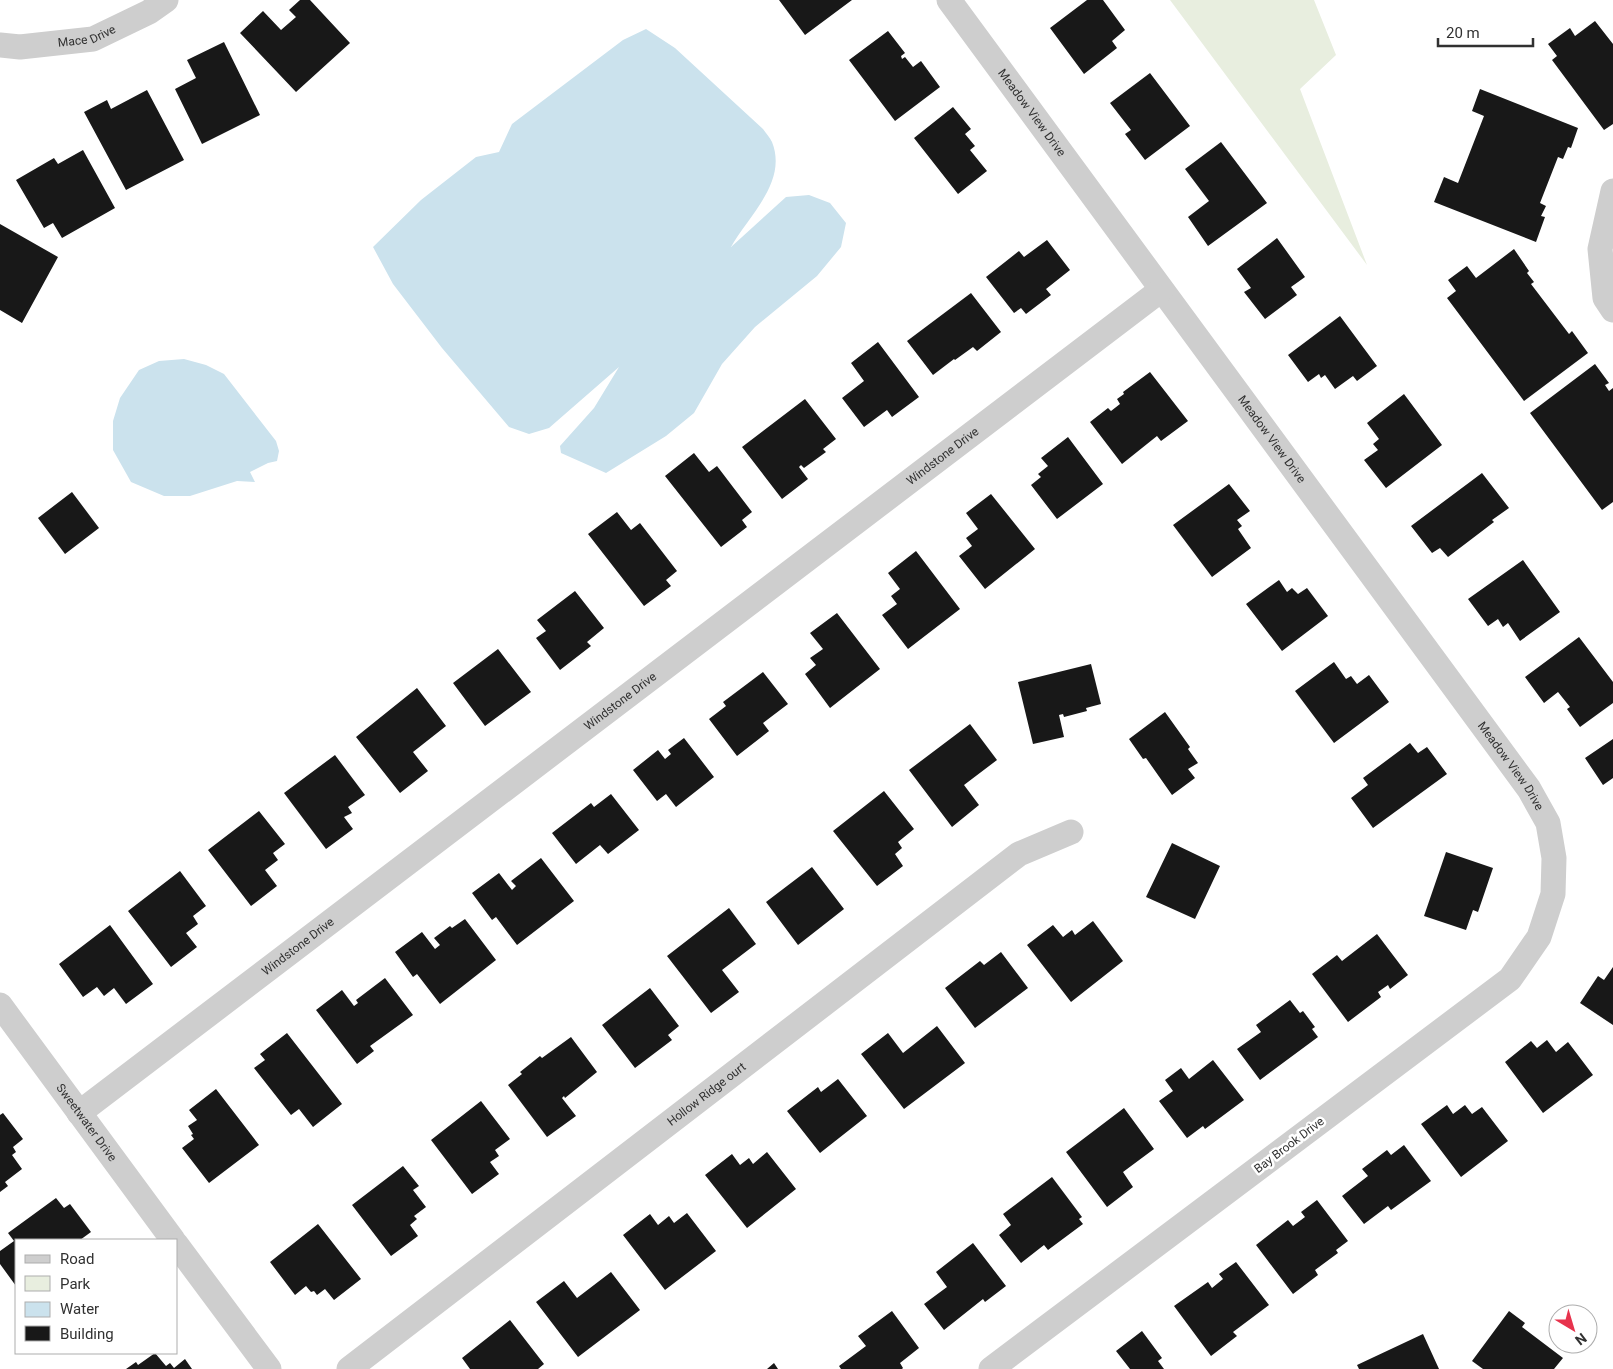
<svg xmlns="http://www.w3.org/2000/svg" width="1613" height="1369" font-family="Roboto,sans-serif">
<style>
.green{fill:#e8eedf}
.water{fill:#cbe2ed}
.building{fill:#181818}
.lines{fill:none;stroke-linecap:round;stroke-linejoin:round}
.minor{stroke:#cecece;stroke-width:25}
.labels{text-anchor:middle;dominant-baseline:central;stroke-width:5;stroke-linejoin:round;paint-order:stroke}
.street-label{font-size:12px;fill:#313131;stroke:#fff}
</style>
<rect width="100%" height="100%" fill="#fff"/>
<!-- green -->
<path class="green" d="M 1170,0 L 1314,0 L 1336,55 L 1300,89 L 1367,265 Z"/>
<!-- water -->
<path class="water" d="M 646,29 L 675,48 L 763,129 C 766,133 770,138 772,142 C 788,182 748,216 731,247 L 786,197 L 809,195 L 830,203 L 846,223 L 841,247 L 817,276 L 755,327 L 722,364 L 694,413 L 666,436 L 606,473 L 561,453 L 560,446 L 594,408 L 619,367 L 549,428 L 529,434 L 509,427 L 442,348 L 393,284 L 373,247 L 421,200 L 476,157 L 499,152 L 512,124 L 623,40 Z
M 184,359 L 206,365 L 224,374 L 276,441 L 279,451 L 277,461 L 268,463 L 250,472 L 255,482 L 237,481 L 190,496 L 164,496 L 131,482 L 113,450 L 113,421 L 120,398 L 139,370 L 159,361 Z"/>
<!-- building -->
<path class="building" d="M 300,0 L 310,0 L 350,43 L 296,92 L 240,33 L 263,11 L 281,30 L 296,17 L 289,10 Z
M 779,0 L 852,0 L 805,35 Z
M 1087,0 L 1103,0 L 1125,30 L 1112,41 L 1117,48 L 1084,74 L 1050,28 Z
M 1595,21 L 1613,44 L 1613,124 L 1604,130 L 1552,60 L 1557,56 L 1548,44 L 1570,28 L 1575,36 Z
M 888,31 L 905,53 L 901,56 L 902,59 L 905,57 L 913,67 L 921,61 L 940,87 L 895,121 L 849,60 Z
M 224,42 L 260,115 L 202,144 L 175,89 L 196,78 L 187,60 Z
M 1150,73 L 1190,126 L 1145,160 L 1125,134 L 1131,130 L 1110,103 Z
M 1480,89 L 1578,128 L 1571,148 L 1568,147 L 1563,159 L 1558,157 L 1540,203 L 1546,206 L 1541,216 L 1545,217 L 1536,242 L 1434,202 L 1444,177 L 1458,183 L 1484,116 L 1472,111 Z
M 147,90 L 184,160 L 126,190 L 84,112 L 107,100 L 111,109 Z
M 953,107 L 971,129 L 965,134 L 975,146 L 970,150 L 987,171 L 958,194 L 914,138 Z
M 1221,142 L 1267,203 L 1208,246 L 1188,217 L 1209,201 L 1185,169 Z
M 83,150 L 115,208 L 62,238 L 53,223 L 44,228 L 16,180 L 54,158 L 58,164 Z
M 0,224 L 58,257 L 22,323 L 0,310 Z
M 1277,238 L 1305,277 L 1291,287 L 1297,295 L 1265,319 L 1244,292 L 1251,288 L 1237,269 Z
M 1047,240 L 1070,270 L 1046,289 L 1051,295 L 1026,314 L 1021,308 L 1014,313 L 986,277 L 1019,251 L 1024,257 Z
M 1514,249 L 1529,271 L 1527,273 L 1534,282 L 1531,284 L 1569,334 L 1572,331 L 1588,353 L 1524,401 L 1447,298 L 1456,291 L 1448,280 L 1467,266 L 1476,278 Z
M 971,293 L 1001,332 L 977,351 L 973,347 L 955,360 L 954,359 L 933,375 L 907,341 Z
M 1340,316 L 1377,366 L 1357,381 L 1353,376 L 1335,389 L 1325,375 L 1321,378 L 1319,374 L 1308,382 L 1288,355 Z
M 878,342 L 919,397 L 892,417 L 887,410 L 864,427 L 842,398 L 864,381 L 851,363 Z
M 1595,364 L 1609,383 L 1605,385 L 1609,391 L 1613,388 L 1613,502 L 1602,510 L 1530,413 Z
M 1150,372 L 1188,421 L 1161,441 L 1157,436 L 1122,464 L 1090,422 L 1108,408 L 1111,411 L 1120,404 L 1117,399 L 1124,394 L 1123,392 Z
M 1404,394 L 1442,445 L 1386,488 L 1364,460 L 1378,450 L 1373,444 L 1379,439 L 1367,423 Z
M 805,399 L 836,439 L 823,449 L 826,452 L 804,468 L 801,465 L 799,467 L 808,479 L 782,499 L 742,447 Z
M 1068,437 L 1103,484 L 1057,519 L 1031,485 L 1041,477 L 1038,474 L 1048,466 L 1041,458 Z
M 694,453 L 709,472 L 717,466 L 752,512 L 742,520 L 747,527 L 721,547 L 665,476 Z
M 1482,473 L 1509,508 L 1492,520 L 1494,522 L 1448,557 L 1440,548 L 1432,553 L 1411,526 Z
M 1229,484 L 1250,511 L 1237,520 L 1242,526 L 1238,529 L 1251,548 L 1212,577 L 1173,525 Z
M 72,492 L 99,528 L 65,554 L 38,518 Z
M 991,494 L 1035,549 L 985,589 L 959,556 L 972,546 L 966,538 L 978,529 L 966,513 Z
M 617,512 L 631,530 L 640,523 L 677,571 L 666,580 L 671,586 L 644,606 L 588,534 Z
M 916,551 L 960,609 L 908,649 L 882,615 L 897,604 L 891,596 L 900,589 L 888,573 Z
M 1523,560 L 1560,612 L 1520,641 L 1508,623 L 1503,627 L 1498,619 L 1488,626 L 1468,599 Z
M 1279,580 L 1287,592 L 1292,588 L 1298,594 L 1307,588 L 1328,616 L 1282,651 L 1246,604 Z
M 575,591 L 604,628 L 587,642 L 591,646 L 560,670 L 536,638 L 546,631 L 537,620 Z
M 837,613 L 880,669 L 830,708 L 805,674 L 816,665 L 810,658 L 823,649 L 810,633 Z
M 1579,637 L 1613,682 L 1613,703 L 1580,727 L 1567,709 L 1570,707 L 1558,692 L 1544,703 L 1525,677 Z
M 498,649 L 531,692 L 485,726 L 453,683 Z
M 1334,662 L 1346,679 L 1351,676 L 1357,684 L 1369,675 L 1389,702 L 1334,743 L 1295,691 Z
M 1091,664 L 1101,704 L 1086,708 L 1087,711 L 1064,717 L 1063,714 L 1059,715 L 1064,737 L 1033,744 L 1018,682 Z
M 763,672 L 788,704 L 763,723 L 769,731 L 737,756 L 709,719 L 726,706 L 723,702 Z
M 417,688 L 446,726 L 413,752 L 428,771 L 400,793 L 356,737 Z
M 1165,712 L 1190,747 L 1188,749 L 1198,763 L 1188,769 L 1195,778 L 1172,795 L 1146,758 L 1143,759 L 1129,739 Z
M 970,724 L 997,760 L 964,785 L 979,805 L 952,827 L 909,770 Z
M 684,738 L 714,777 L 676,807 L 666,794 L 657,801 L 633,770 L 658,750 L 665,759 L 671,754 L 668,750 Z
M 1613,739 L 1613,778 L 1603,785 L 1585,758 Z
M 1410,743 L 1418,753 L 1427,747 L 1447,774 L 1373,828 L 1351,798 L 1368,785 L 1363,778 Z
M 335,755 L 365,795 L 348,807 L 352,813 L 344,817 L 353,829 L 326,849 L 284,793 Z
M 884,791 L 914,829 L 898,842 L 902,848 L 895,854 L 903,866 L 877,886 L 833,831 Z
M 611,794 L 639,830 L 608,854 L 600,845 L 576,864 L 552,833 L 591,803 L 594,807 Z
M 259,811 L 285,844 L 273,853 L 278,860 L 265,870 L 277,886 L 251,906 L 208,850 Z
M 1172,843 L 1220,866 L 1195,919 L 1146,897 Z
M 1446,852 L 1493,868 L 1478,912 L 1473,910 L 1466,930 L 1424,916 Z
M 541,858 L 574,901 L 517,945 L 496,917 L 492,920 L 472,893 L 499,873 L 512,890 L 516,886 L 511,881 Z
M 812,867 L 844,909 L 798,945 L 766,902 Z
M 180,871 L 206,906 L 193,916 L 198,924 L 186,933 L 197,947 L 171,967 L 128,911 Z
M 729,908 L 756,944 L 722,970 L 739,992 L 711,1013 L 667,956 Z
M 465,919 L 496,960 L 440,1004 L 417,974 L 413,977 L 395,952 L 422,932 L 435,949 L 440,945 L 434,938 L 450,926 L 452,928 Z
M 1093,921 L 1123,961 L 1071,1002 L 1027,945 L 1053,925 L 1063,937 L 1072,930 L 1075,935 Z
M 110,925 L 153,984 L 126,1004 L 114,988 L 104,996 L 97,987 L 83,997 L 59,964 Z
M 1377,934 L 1408,975 L 1390,989 L 1388,985 L 1378,992 L 1381,997 L 1348,1022 L 1312,974 L 1337,955 L 1342,961 Z
M 1001,952 L 1028,988 L 975,1028 L 945,988 L 980,961 L 984,965 Z
M 1613,967 L 1613,1025 L 1580,1003 L 1598,976 L 1604,980 Z
M 385,978 L 413,1015 L 370,1046 L 374,1051 L 357,1064 L 316,1010 L 342,990 L 354,1006 L 358,1003 L 356,1000 Z
M 650,988 L 679,1026 L 668,1035 L 672,1040 L 635,1068 L 602,1025 Z
M 1290,1000 L 1300,1013 L 1303,1011 L 1315,1027 L 1312,1029 L 1318,1037 L 1260,1080 L 1237,1049 L 1261,1032 L 1256,1025 Z
M 937,1026 L 965,1063 L 904,1109 L 861,1054 L 888,1033 L 903,1053 Z
M 287,1033 L 342,1104 L 313,1127 L 299,1109 L 291,1115 L 254,1068 L 265,1060 L 260,1054 Z
M 571,1037 L 597,1072 L 565,1098 L 564,1096 L 562,1098 L 576,1116 L 547,1137 L 508,1085 L 522,1074 L 520,1072 L 540,1056 L 542,1058 Z
M 1547,1040 L 1556,1052 L 1568,1042 L 1593,1075 L 1543,1113 L 1505,1062 L 1531,1041 L 1537,1048 Z
M 1213,1060 L 1244,1100 L 1205,1129 L 1203,1126 L 1187,1138 L 1159,1101 L 1173,1091 L 1165,1080 L 1181,1068 L 1189,1079 Z
M 838,1079 L 867,1116 L 820,1153 L 787,1111 L 818,1087 L 821,1092 Z
M 216,1089 L 259,1145 L 209,1183 L 182,1148 L 194,1139 L 191,1135 L 193,1134 L 188,1126 L 197,1120 L 189,1110 Z
M 481,1101 L 510,1139 L 495,1150 L 499,1156 L 490,1162 L 499,1174 L 472,1194 L 431,1140 Z
M 1447,1105 L 1453,1114 L 1465,1105 L 1472,1114 L 1482,1107 L 1508,1141 L 1461,1177 L 1421,1124 Z
M 1124,1108 L 1154,1149 L 1123,1172 L 1133,1187 L 1107,1207 L 1066,1152 Z
M 3,1113 L 23,1139 L 13,1147 L 16,1152 L 12,1155 L 22,1169 L 5,1182 L 8,1186 L 0,1192 L 0,1115 Z
M 1404,1145 L 1431,1181 L 1391,1210 L 1388,1206 L 1364,1224 L 1342,1196 L 1368,1176 L 1362,1169 L 1387,1150 L 1391,1155 Z
M 767,1152 L 796,1189 L 747,1228 L 705,1175 L 732,1154 L 740,1165 L 749,1158 L 753,1164 Z
M 403,1166 L 419,1186 L 413,1190 L 426,1207 L 414,1216 L 417,1219 L 410,1225 L 418,1236 L 391,1256 L 352,1205 Z
M 1052,1177 L 1082,1217 L 1079,1219 L 1083,1224 L 1048,1250 L 1044,1245 L 1021,1263 L 999,1235 L 1011,1225 L 1003,1214 Z
M 56,1198 L 64,1208 L 70,1204 L 91,1232 L 80,1240 L 16,1240 L 16,1286 L 0,1264 L 0,1251 L 14,1241 L 8,1233 Z
M 1317,1200 L 1348,1241 L 1336,1250 L 1338,1253 L 1315,1270 L 1318,1275 L 1293,1294 L 1256,1245 L 1288,1220 L 1293,1226 L 1305,1217 L 1301,1212 Z
M 687,1213 L 716,1251 L 665,1290 L 623,1235 L 650,1214 L 658,1225 L 669,1216 L 674,1223 Z
M 318,1224 L 361,1279 L 334,1300 L 325,1289 L 317,1295 L 314,1291 L 311,1292 L 306,1286 L 295,1295 L 270,1262 Z
M 973,1243 L 1006,1286 L 985,1302 L 983,1299 L 944,1330 L 924,1304 L 947,1287 L 936,1272 Z
M 1236,1262 L 1269,1305 L 1233,1332 L 1237,1336 L 1211,1356 L 1174,1306 L 1208,1282 L 1212,1288 L 1223,1279 L 1219,1274 Z
M 611,1272 L 640,1310 L 578,1357 L 536,1302 L 564,1281 L 577,1298 Z
M 892,1311 L 919,1348 L 900,1363 L 903,1368 L 902,1369 L 841,1369 L 839,1366 L 866,1346 L 858,1336 Z
M 1509,1311 L 1525,1323 L 1522,1327 L 1563,1358 L 1554,1369 L 1483,1369 L 1472,1361 Z
M 510,1320 L 544,1364 L 538,1369 L 470,1369 L 462,1358 Z
M 1142,1331 L 1162,1358 L 1158,1361 L 1164,1369 L 1130,1369 L 1116,1351 Z
M 1423,1334 L 1439,1369 L 1359,1369 L 1357,1365 Z
M 155,1353 L 166,1366 L 170,1363 L 174,1368 L 185,1359 L 192,1369 L 126,1369 L 136,1362 L 138,1365 Z
M 774,1363 L 778,1369 L 767,1369 Z"/>
<g class="lines">
<!-- minor -->
<g class="minor">
<path id="s1" d="M 949,0 L 1529,789 L 1548,823 L 1554,858 L 1553,894 L 1539,937 L 1510,979 L 991,1369"/>
<path id="s2" d="M 0,45 L 20,47 L 93,39 L 149,12 L 166,0"/>
<path d="M 1613,191 L 1600,249 L 1605,298 L 1613,310"/>
<path id="s3" d="M 0,1005 L 173,1240"/>
<path id="s4" d="M 79,1113 L 1161,290"/>
<path d="M 176,1244 L 269,1369"/>
<path id="s5" d="M 349,1369 L 1019,854 L 1071,832"/>
</g>
</g>
<g class="labels">
<!-- street labels -->
<g class="street-label">
<text stroke="none"><textPath href="#s2" startOffset="88">Mace Drive</textPath></text>
<text stroke="none"><textPath href="#s1" startOffset="140">Meadow View Drive</textPath></text>
<text stroke="none"><textPath href="#s1" startOffset="545">Meadow View Drive</textPath></text>
<text stroke="none"><textPath href="#s4" startOffset="1085">Windstone Drive</textPath></text>
<text stroke="none"><textPath href="#s4" startOffset="680">Windstone Drive</textPath></text>
<text stroke="none"><textPath href="#s1" startOffset="950">Meadow View Drive</textPath></text>
<text stroke="none"><textPath href="#s4" startOffset="275">Windstone Drive</textPath></text>
<text stroke="none"><textPath href="#s5" startOffset="451">Hollow Ridge ourt</textPath></text>
<text stroke="none"><textPath href="#s3" startOffset="146">Sweetwater Drive</textPath></text>
<text transform="translate(1289 1145) rotate(-37)">Bay Brook Drive</text>
</g>
</g>
<!-- legend -->
<rect x="15" y="1239" width="162" height="115" fill="#ffffff" stroke="#adadad"/>
<rect x="25" y="1255" width="25" height="8" fill="#cecece" stroke="#adadad"/>
<text x="60" y="1264" font-size="15" fill="#313131">Road</text>
<rect x="25" y="1276" width="25" height="15" fill="#e8eedf" stroke="#adadad"/>
<text x="60" y="1289" font-size="15" fill="#313131">Park</text>
<rect x="25" y="1302" width="25" height="15" fill="#cbe2ed" stroke="#adadad"/>
<text x="60" y="1314" font-size="15" fill="#313131">Water</text>
<rect x="25" y="1326" width="25" height="15" fill="#181818" stroke="#adadad"/>
<text x="60" y="1339" font-size="15" fill="#313131">Building</text>
<!-- north arrow -->
<g transform="translate(1573 1329) rotate(142)"><circle r="24" fill="#ffffff" stroke="#adadad"/>
<path d="M0-4L9 19L0 12L-9 19Z" fill="#e7334d"/>
<text y="-8" font-size="14" font-weight="bold" text-anchor="middle" fill="#313131">N</text>
</g>
<!-- scale -->
<path d="M1438 38v8h95v-8" fill="none" stroke="#313131" stroke-width="2.5"/>
<text x="1446" y="38" font-size="15" fill="#313131" stroke="#ffffff" stroke-width="4" paint-order="stroke">20 m</text>
</svg>
